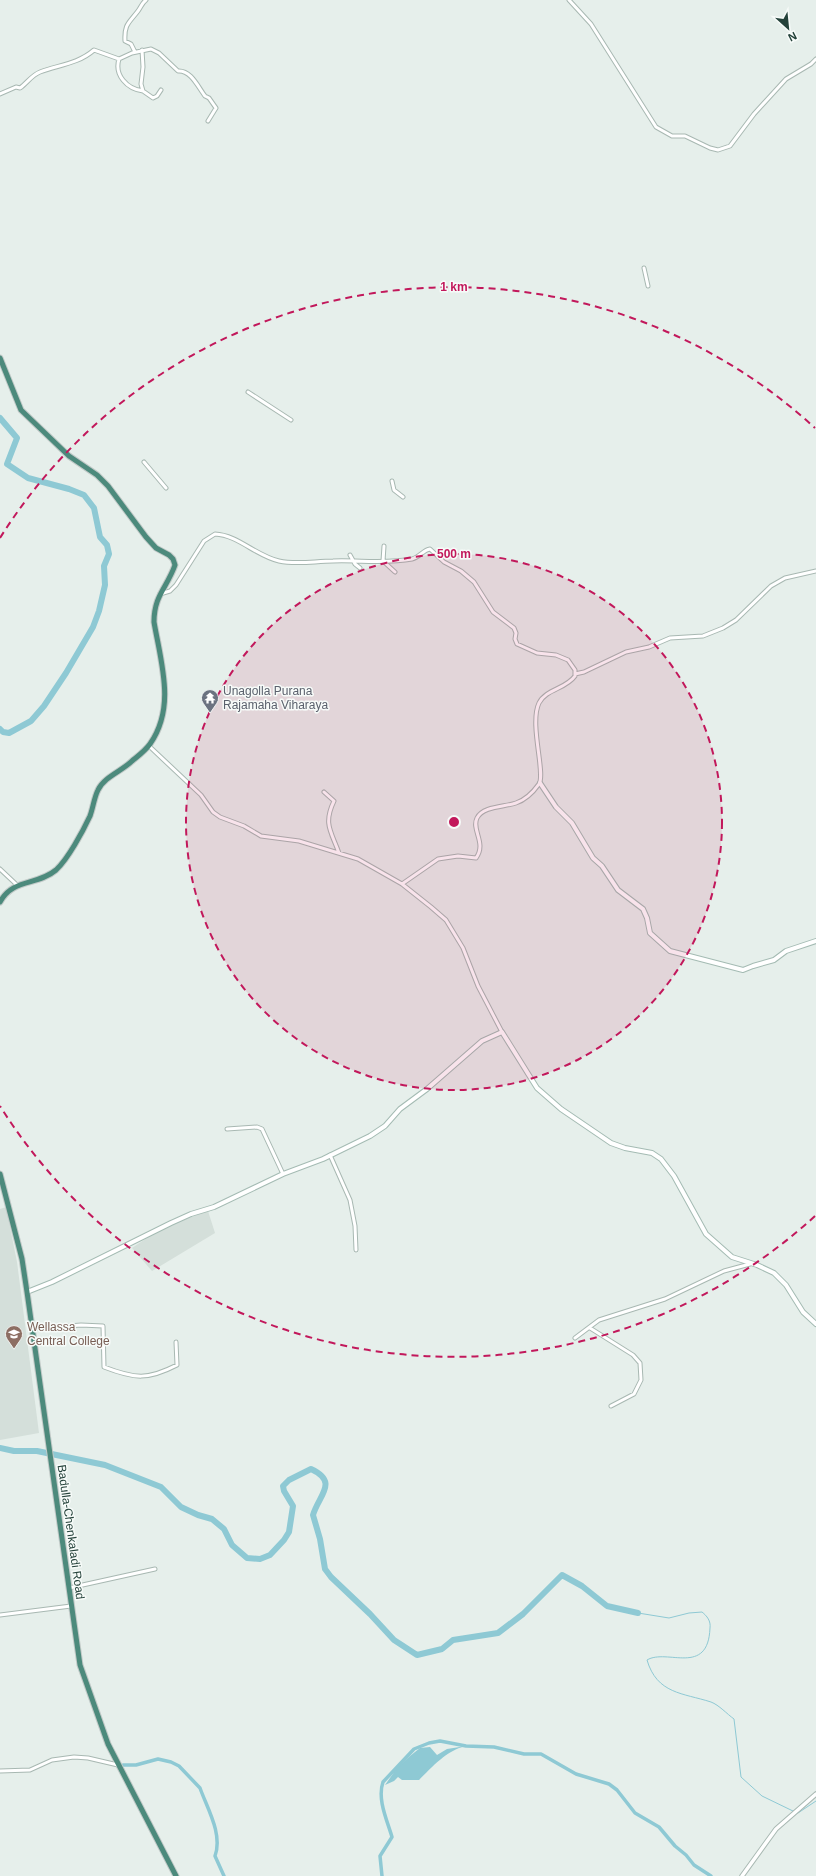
<svg xmlns="http://www.w3.org/2000/svg" width="816" height="1876" font-family="Helvetica,sans-serif">
<style>
.built{fill:#d4dfda}
.water{fill:#8ec9d4}
.lines{fill:none;stroke-linecap:round;stroke-linejoin:round}
.stream{stroke:#8ec9d4;stroke-width:1}
.canal{stroke:#8ec9d4;stroke-width:3.5}
.river{stroke:#8ec9d4;stroke-width:6}
.minor-casing{stroke:#a8b8b2;stroke-width:5}
.tertiary-casing{stroke:#a8b8b2;stroke-width:5.5}
.secondary-casing{stroke:#a4bbb3;stroke-width:6}
.trunk-casing{stroke:#c2cac8;stroke-width:7}
.minor{stroke:#fff;stroke-width:3}
.tertiary{stroke:#fff;stroke-width:3.5}
.secondary{stroke:#fff;stroke-width:4}
.trunk{stroke:#4c8a7c;stroke-width:5}
.ring{fill:none;stroke:#c2185b;stroke-width:2;stroke-dasharray:7 5}
.labels{text-anchor:middle;dominant-baseline:central;stroke-width:3;stroke-linejoin:round;paint-order:stroke}
.worship-label{font-size:12px;fill:#5b616d;stroke:#f7fbf9;text-anchor:start}
.education-label{font-size:12px;fill:#785e54;stroke:#f7fbf9;text-anchor:start}
.street-label{font-size:12px;fill:#24423a;stroke:#f7fbf9}
.centre{fill:#c2185b;stroke:#f7fbf9;stroke-width:2}
.ring-label{font-size:12px;text-anchor:middle;font-weight:bold;fill:#c2185b;stroke:#f7fbf9;stroke-width:3;stroke-linejoin:round;paint-order:stroke}
</style>
<rect width="100%" height="100%" fill="#e6efeb"/>
<!-- built -->
<path class="built" d="M 6,1207 L 17,1262 L 39,1433 L 0,1440 L 0,1209 Z
M 208,1211 L 215,1233 L 152,1271 L 132,1248 L 162,1228 Z"/>
<!-- water -->
<path class="water" d="M 466,1746 C 447,1750 432,1767 419,1780 L 402,1780 L 398,1777 L 394,1781 L 385,1785 L 397,1768 L 410,1756 L 420,1748 L 430,1747 L 437,1755 L 447,1749 Z"/>
<g class="lines">
<!-- stream -->
<path class="stream" d="M 638,1613 L 669,1618 L 689,1613 L 702,1612 C 707,1616 711,1621 710,1628 C 708,1677 667,1648 647,1660 C 657,1694 683,1693 711,1702 C 719,1705 727,1714 734,1719 L 741,1777 L 762,1796 L 795,1812
M 798,1813 L 816,1801"/>
<!-- canal -->
<path class="canal" d="M 123,1765 L 136,1765 L 158,1759 L 171,1762 L 179,1766 L 200,1788 C 207,1808 223,1834 215,1856 L 224,1876
M 382,1876 L 380,1856 L 392,1837 C 387,1820 377,1799 383,1782 L 414,1749 L 429,1743 L 440,1741 L 466,1746 L 494,1747 L 524,1754 L 541,1754 L 576,1774 L 609,1784 L 617,1790 L 635,1813 L 659,1827 L 675,1846 L 686,1855 L 694,1865 L 711,1876"/>
<!-- river -->
<path class="river" d="M 0,418 L 17,438 L 7,464 L 28,478 L 69,489 L 84,495 L 94,508 L 100,537 L 107,545 L 109,554 L 104,566 L 105,585 L 99,611 L 93,627 L 66,673 L 44,706 L 31,721 L 9,733 L 3,732 L 0,729
M 0,1448 L 14,1451 L 37,1451 L 105,1465 L 161,1487 L 181,1507 L 198,1515 L 212,1519 L 224,1529 L 232,1545 L 247,1558 L 260,1559 L 270,1555 L 284,1540 L 289,1532 L 293,1506 L 284,1491 L 283,1486 L 289,1480 L 311,1469 C 339,1482 319,1495 313,1515 L 320,1539 L 325,1569 L 331,1577 L 370,1614 L 394,1640 L 417,1655 L 442,1649 L 453,1640 L 498,1633 L 523,1614 L 562,1575 L 582,1586 L 607,1606 L 638,1613"/>
<!-- minor casing -->
<g class="minor-casing">
<path id="minor" d="M 569,0 L 591,24 L 656,127 L 672,136 L 685,136 L 710,148 L 718,150 L 730,146 L 754,114 L 786,79 L 811,64 L 816,59
M 142,50 L 143,67 L 141,84 L 143,91 L 153,98 L 157,96 L 161,90
M 135,52 L 131,44 L 125,41 C 124,24 129,23 138,11 C 141,7 142,3 146,0
M 119,59 C 114,75 127,89 143,91
M 0,94 L 16,87 L 20,88 C 27,83 32,75 40,72 C 58,65 78,64 94,50 L 119,59 L 132,53 L 151,49 L 159,53 L 178,71 C 191,70 198,87 205,96 L 209,98 L 216,108 L 208,121
M 644,268 L 648,286
M 248,392 L 291,420
M 144,462 L 166,488
M 392,481 L 394,490 L 403,497
M 384,546 L 383,561 L 395,572
M 350,555 L 355,564 L 360,568
M 160,594 L 170,591 L 176,585 L 204,541 L 215,534 C 238,535 256,556 279,561 C 297,565 315,561 333,561 C 359,560 387,564 412,559 C 420,557 423,550 430,549 L 444,562 L 461,571 L 474,582 L 493,612 L 514,628 L 516,633 L 515,639 L 517,644 L 537,653 L 556,655 L 568,660 L 575,670 L 575,676 C 566,689 546,689 539,703 C 529,724 546,774 539,784 C 534,791 525,800 516,803 C 505,807 483,806 477,818 C 471,830 487,843 476,858 L 458,856 L 438,859 L 402,884
M 575,674 L 584,672 L 626,652 L 649,647 L 670,638 L 703,636 L 723,628 L 736,620 L 771,586 L 785,578 L 816,571
M 149,746 L 201,795 L 213,812 L 220,817 L 244,826 L 261,836 L 299,841 L 358,859 L 402,884 L 431,907 L 446,920 L 463,948 L 478,986 L 502,1032
M 324,792 L 334,801 C 323,824 331,831 339,853
M 0,869 L 17,885
M 227,1129 L 257,1127 L 262,1129 L 283,1174
M 330,1155 L 350,1200 L 355,1226 L 356,1250
M 590,1328 L 633,1355 L 640,1363 L 641,1380 L 634,1394 L 611,1406
M 32,1329 L 81,1325 L 103,1326 L 104,1367 C 135,1379 148,1380 177,1365 L 176,1342
M 575,1338 L 599,1320 L 665,1299 L 724,1271 L 750,1264
M 69,1588 L 155,1569
M 0,1615 L 71,1606
M 0,1771 L 30,1770 L 52,1760 L 74,1757 L 88,1758 L 118,1765"/>
</g>
<!-- tertiary casing -->
<g class="tertiary-casing">
<path id="tertiary" d="M 742,1876 L 776,1829 L 816,1794"/>
</g>
<!-- secondary casing -->
<g class="secondary-casing">
<path id="secondary" d="M 540,783 L 556,807 L 572,823 L 593,858 L 602,866 L 618,890 L 643,909 L 647,918 L 650,933 L 670,951 L 743,970 L 753,966 L 774,960 L 786,951 L 816,941
M 27,1292 L 52,1282 L 171,1223 L 191,1214 L 214,1207 L 283,1174 L 323,1159 L 370,1136 L 385,1126 L 400,1109 L 427,1089 L 482,1041 L 502,1032 L 537,1088 L 561,1109 L 611,1143 L 625,1148 L 652,1153 L 661,1159 L 674,1176 L 706,1234 L 732,1257 L 757,1265 L 774,1273 L 786,1285 L 803,1312 L 816,1324"/>
</g>
<!-- trunk casing -->
<g class="trunk-casing">
<path id="trunk" d="M 0,358 L 21,410 L 69,456 L 97,475 L 108,486 L 146,537 L 156,548 L 169,555 L 173,559 L 175,565 C 167,588 154,595 154,622 C 161,663 176,707 150,744 C 145,751 138,756 132,761 C 122,771 104,777 98,790 C 94,798 93,808 90,816 C 83,831 68,859 56,870 C 37,886 13,878 0,902
M 0,1174 L 22,1259 L 27,1292 L 80,1665 L 108,1744 L 176,1876"/>
</g>
<!-- minor -->
<use href="#minor" class="minor"/>
<!-- tertiary -->
<use href="#tertiary" class="tertiary"/>
<!-- secondary -->
<use href="#secondary" class="secondary"/>
<!-- trunk -->
<use href="#trunk" class="trunk"/>
</g>
<!-- distance rings -->
<circle cx="454" cy="822" r="268" fill="#c2185b" fill-opacity=".12"/>
<g class="ring">
<circle cx="454" cy="822" r="268"/>
<path d="M815 1216A535 535 0 0 1 0 1106M0 538A535 535 0 0 1 815 428"/>
</g>
<!-- icons -->
<defs>
<g id="temple-pin" transform="scale(0.9)"><path d="M0 17L-7.5 6A9.5 9.5 0 1 1 7.5 6Z" fill="#6b7280" stroke="#f7fbf9"/><path d="M0-6L5-2H3V0L6.5 2.5H4V6H1.5V3h-3V6H-4V2.5H-6.5L-3 0V-2H-5Z" fill="#fff"/></g>
<g id="school-pin" transform="scale(0.9)"><path d="M0 17L-7.5 6A9.5 9.5 0 1 1 7.5 6Z" fill="#8d6e63" stroke="#f7fbf9"/><path d="M0-5L7-2L0 1L-7-2ZM-4 1L0 2.5L4 1V4Q0 6-4 4Z" fill="#fff"/></g>
</defs>
<g fill-rule="evenodd">
<use href="#temple-pin" x="210" y="698"/>
<use href="#school-pin" x="14" y="1334"/>
</g>
<g class="labels">
<!-- worship labels -->
<g class="worship-label">
<text x="223" y="691">Unagolla Purana<tspan x="223" dy="14">Rajamaha Viharaya</tspan></text>
</g>
<!-- education labels -->
<g class="education-label">
<text x="27" y="1327">Wellassa<tspan x="27" dy="14">Central College</tspan></text>
</g>
<!-- street labels -->
<g class="street-label">
<text transform="translate(71 1532) rotate(82)">Badulla-Chenkaladi Road</text>
</g>
</g>
<circle cx="454" cy="822" r="6" class="centre"/>
<g class="ring-label">
<text x="454" y="291">1 km</text>
<text x="454" y="558">500 m</text>
</g>
<!-- north arrow -->
<g transform="translate(788 28) rotate(153)" stroke="#f7fbf9" stroke-width="3" paint-order="stroke">
<path d="M0-3L7 15L0 10L-7 15Z" fill="#24423a"/>
<text y="-6" font-size="11" font-weight="bold" text-anchor="middle" fill="#24423a">N</text>
</g>
</svg>
